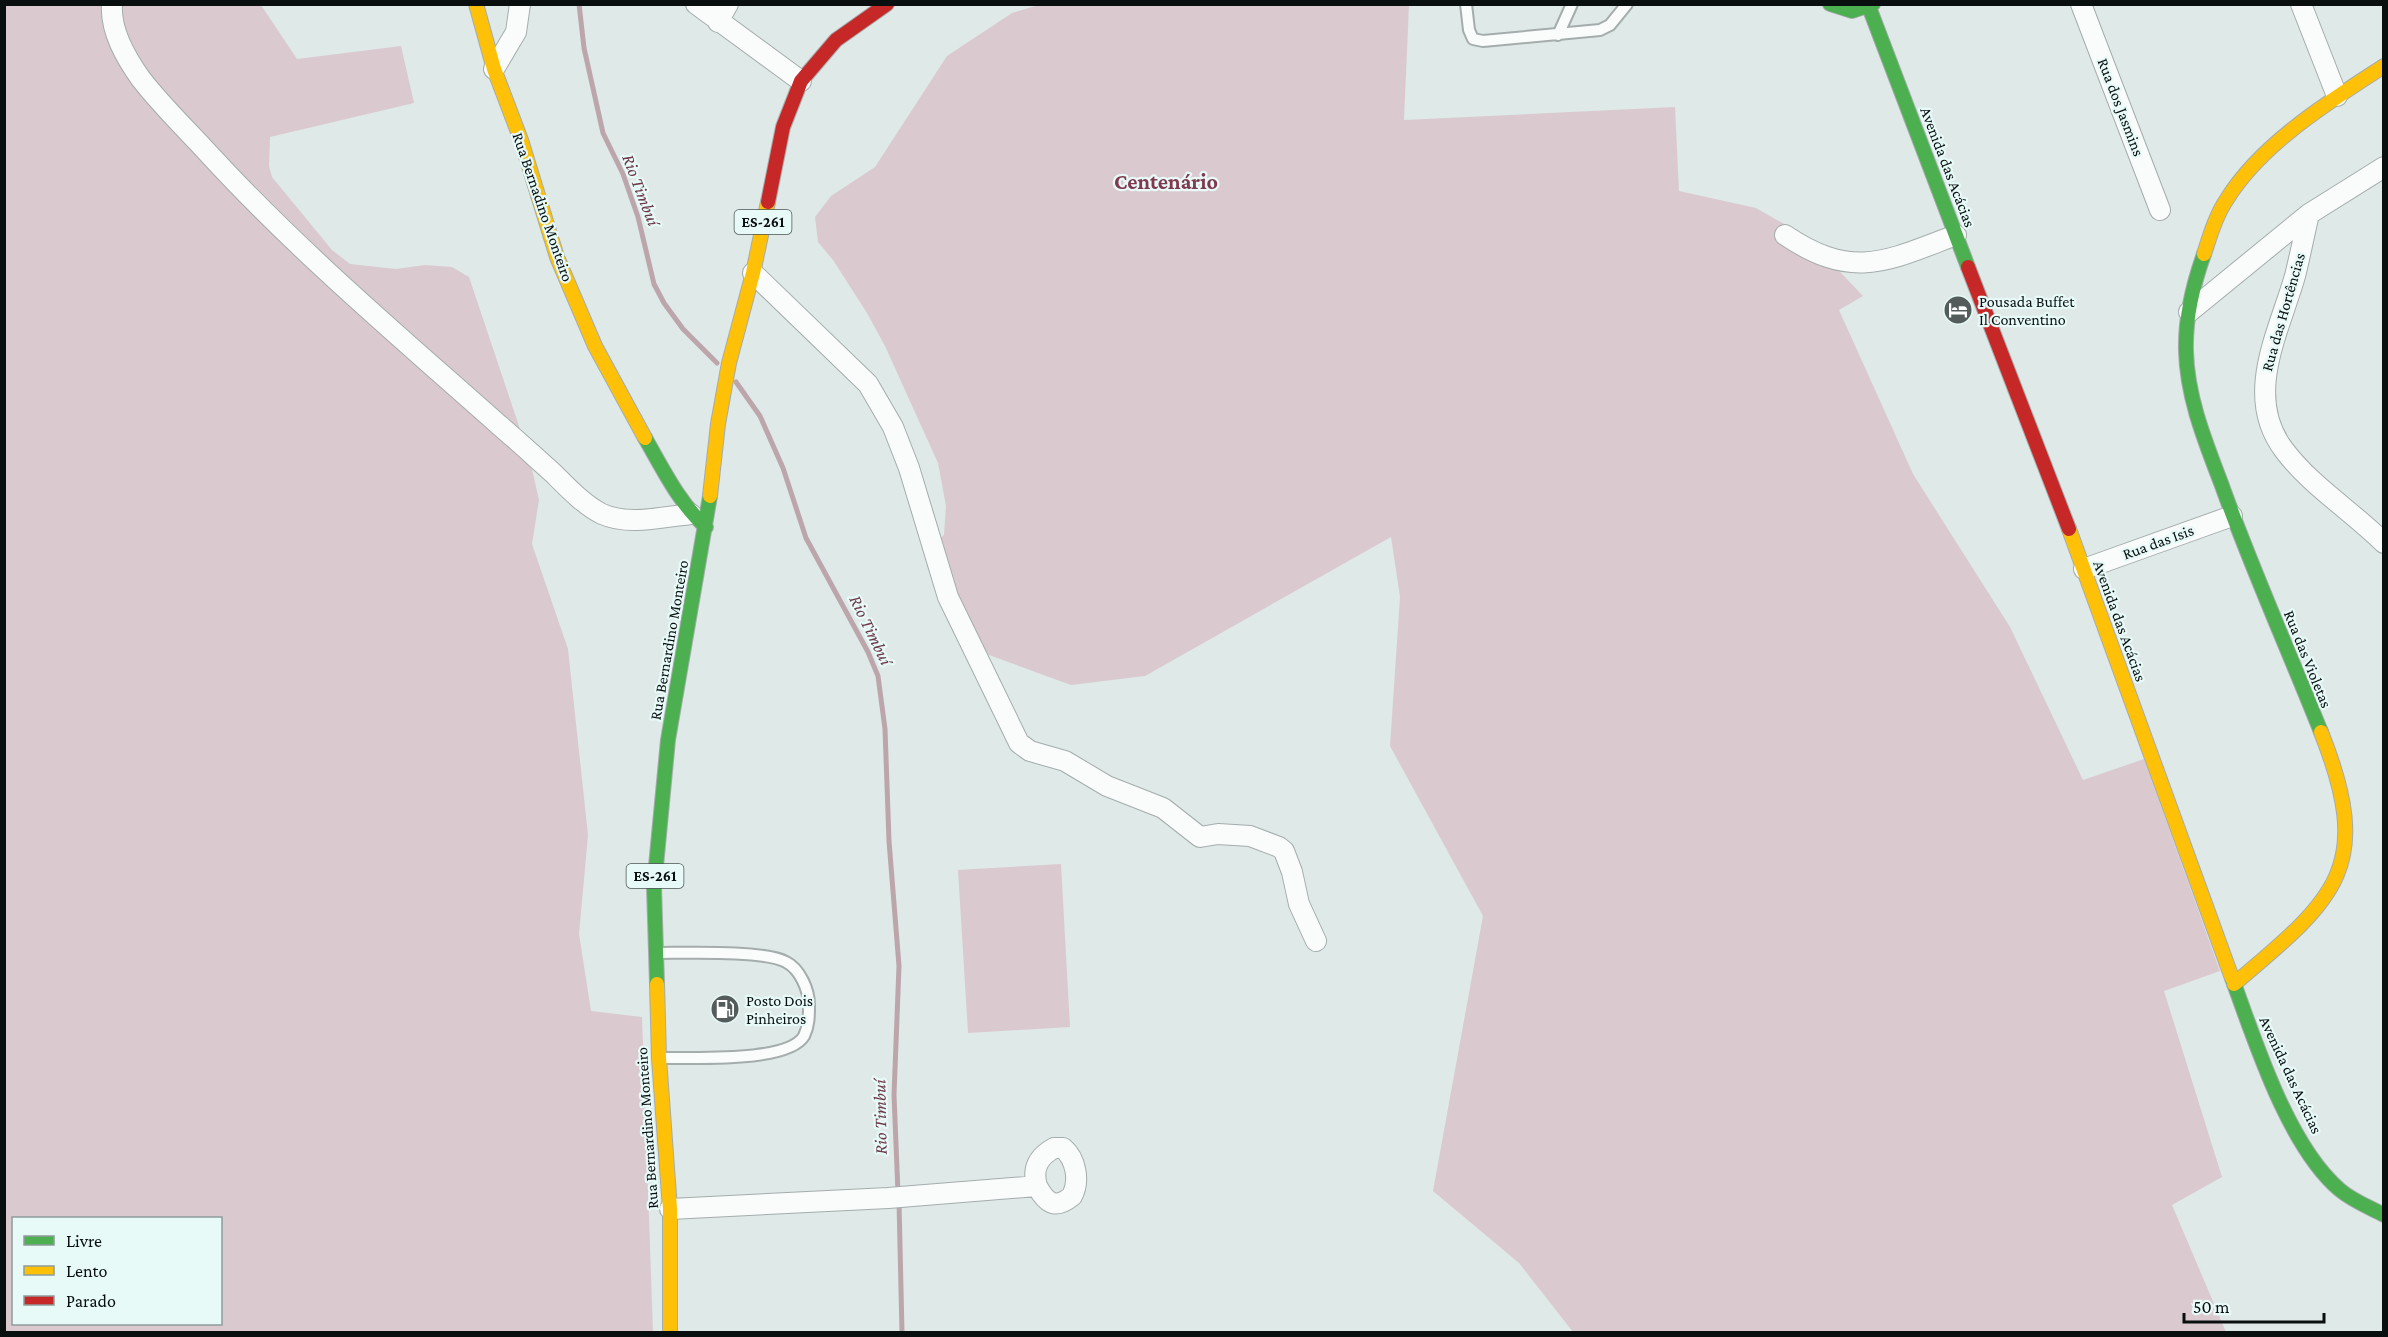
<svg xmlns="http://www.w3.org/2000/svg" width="2388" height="1337" font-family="'Crimson Pro',serif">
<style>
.green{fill:#dacacf;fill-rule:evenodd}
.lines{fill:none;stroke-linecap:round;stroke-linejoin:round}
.stream{stroke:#bca6ab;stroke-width:5}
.lane-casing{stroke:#a5acac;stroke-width:14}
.street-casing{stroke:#a5acac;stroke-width:22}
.fast-casing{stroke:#a5acac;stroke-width:16}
.slow-casing{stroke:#a5acac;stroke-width:16}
.jam-casing{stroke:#a5acac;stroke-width:16}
.lane{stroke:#fafcfc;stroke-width:10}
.street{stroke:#fafcfc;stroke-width:20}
.fast{stroke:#4caf50;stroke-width:14}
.slow{stroke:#ffc107;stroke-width:14}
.jam{stroke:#c62828;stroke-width:14}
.labels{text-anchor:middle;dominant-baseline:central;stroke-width:4.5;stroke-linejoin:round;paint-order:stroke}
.shield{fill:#e7faf8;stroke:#4c5655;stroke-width:1.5}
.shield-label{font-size:15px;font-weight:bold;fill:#090f0f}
.street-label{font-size:16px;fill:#090f0f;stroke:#e7faf8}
.poi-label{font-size:16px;fill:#090f0f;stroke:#e7faf8;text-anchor:start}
.water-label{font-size:18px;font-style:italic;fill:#6d3847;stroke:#e7faf8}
.district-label{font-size:22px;font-weight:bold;fill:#80394e;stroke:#e7faf8}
</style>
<rect width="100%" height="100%" fill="#dee9e8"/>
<!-- green -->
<path class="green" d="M 4,5 L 261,5 L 297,59 L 401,46 L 414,103 L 270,137 L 269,166 L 272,177 L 332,250 L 350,264 L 396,269 L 425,265 L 452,267 L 469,277 L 529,456 L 539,500 L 532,544 L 568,649 L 588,835 L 579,934 L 591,1011 L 642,1017 L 653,1332 L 5,1332 ZM 14,1218 L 220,1218 L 220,1324 L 14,1324 Z
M 1039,5 L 1409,5 L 1404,120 L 1675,107 L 1679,191 L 1756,208 L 1807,237 L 1863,296 L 1839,310 L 1913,474 L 2010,627 L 2083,780 L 2144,759 L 2220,971 L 2164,991 L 2222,1177 L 2172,1205 L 2226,1332 L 1573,1332 L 1519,1263 L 1433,1191 L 1483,916 L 1390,746 L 1400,597 L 1391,537 L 1145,676 L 1071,685 L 989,655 L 954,608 L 929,547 L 944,535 L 946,506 L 938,463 L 885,346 L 867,313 L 833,260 L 818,242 L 815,217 L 831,196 L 875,167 L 947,56 L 1012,13 Z
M 1061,864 L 1070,1027 L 968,1033 L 958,870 Z"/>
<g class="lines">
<!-- stream -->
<path class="stream" d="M 579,4 L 584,48 L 603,133 L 623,174 L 638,217 L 654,284 L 664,303 L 683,329 L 717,363
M 736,382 L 760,416 L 783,468 L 806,538 L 868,652 L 878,676 L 885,729 L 889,841 L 899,966 L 894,1095 L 898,1193
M 899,1202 L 902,1332"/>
<!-- lane casing -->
<g class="lane-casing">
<path id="lane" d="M 1466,4 L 1469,30 L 1473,39 L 1483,41 L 1600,30 L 1610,25 L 1627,4
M 1558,35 L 1572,4
M 659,953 C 686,953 765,950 786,962 C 800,969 809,990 809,1005 C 809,1016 809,1026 804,1036 C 788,1063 692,1057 662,1058"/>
</g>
<!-- street casing -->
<g class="street-casing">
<path id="street" d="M 112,4 C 110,31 126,58 141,79 C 161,105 186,129 208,153 C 298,251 400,337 499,425 C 518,441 535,457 553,473 C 567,487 584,505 602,514 C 629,526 662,517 691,514
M 696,4 L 801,81
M 2081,4 L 2160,210
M 2301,4 L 2337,96
M 718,22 L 728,4
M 494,69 L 516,32 L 520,4
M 2309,214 C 2304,235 2300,256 2295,276 C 2279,332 2243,396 2284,450 C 2311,486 2352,511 2384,543
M 1785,235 C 1853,281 1887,261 1956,235
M 753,273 L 868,384 L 893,427 L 909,468 L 948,597 L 1019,743 L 1030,751 L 1065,761 L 1107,786 L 1163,808 L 1200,837 L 1218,834 L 1250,836 L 1279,847 L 1284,851 L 1292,872 L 1299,904 L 1316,941
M 2189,312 L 2309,214 L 2384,167
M 2084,569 L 2232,516
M 670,1209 L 888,1198 L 1037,1186 C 1046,1203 1055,1210 1072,1196 C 1080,1181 1076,1159 1063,1148 L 1054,1148 C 1038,1157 1032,1169 1037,1186"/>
</g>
<!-- fast casing -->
<g class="fast-casing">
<path id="fast" d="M 1830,4 L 1852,11 L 1873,4
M 1869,7 L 1968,267
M 2204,254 C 2193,285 2185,318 2186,351 C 2187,397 2205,441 2221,483 C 2251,567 2288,649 2321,732
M 645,438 C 663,469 679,503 706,527
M 2232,978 C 2255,1041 2288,1146 2340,1190 C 2353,1201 2369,1207 2384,1215
M 657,984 L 654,887 L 668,740 L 710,496"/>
</g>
<!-- slow casing -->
<g class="slow-casing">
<path id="slow" d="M 476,4 L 494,69 L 521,140 L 557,257 L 595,346 L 645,438
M 2204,254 C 2210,236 2216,215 2227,199 C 2262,143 2330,101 2384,66
M 710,496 L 718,424 L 729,363 L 753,273 L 768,202
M 2069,529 L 2232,978
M 657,984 L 659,1058 L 670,1209 L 670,1332
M 2234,984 C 2336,898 2375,868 2321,732"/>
</g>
<!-- jam casing -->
<g class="jam-casing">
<path id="jam" d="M 768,202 L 783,127 L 801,81 L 836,40 L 887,4
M 1968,267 L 2069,529"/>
</g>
<!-- lane -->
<use href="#lane" class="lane"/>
<!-- street -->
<use href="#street" class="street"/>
<!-- fast -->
<use href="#fast" class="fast"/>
<!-- slow -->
<use href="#slow" class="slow"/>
<!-- jam -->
<use href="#jam" class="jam"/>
</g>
<!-- icons -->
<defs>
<g id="hotel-disc" transform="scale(1.5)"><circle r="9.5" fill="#545b5b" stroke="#e7faf8"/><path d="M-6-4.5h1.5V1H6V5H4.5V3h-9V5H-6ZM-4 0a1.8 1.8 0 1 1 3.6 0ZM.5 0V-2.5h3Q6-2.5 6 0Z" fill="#fff"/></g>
<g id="fuel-disc" transform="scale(1.5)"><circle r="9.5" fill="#545b5b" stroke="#e7faf8"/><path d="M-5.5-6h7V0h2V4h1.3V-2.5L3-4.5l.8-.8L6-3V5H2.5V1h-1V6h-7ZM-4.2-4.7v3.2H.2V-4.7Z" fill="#fff"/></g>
</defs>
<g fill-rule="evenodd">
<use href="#hotel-disc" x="1958" y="310"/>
<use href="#fuel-disc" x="725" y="1009"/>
</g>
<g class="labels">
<!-- shield labels -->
<g class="shield">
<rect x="734.5" y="210" width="57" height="24" rx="4.5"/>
<rect x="626.5" y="864" width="57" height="24" rx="4.5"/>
</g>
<g class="shield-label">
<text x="763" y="222">ES-261</text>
<text x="655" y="876">ES-261</text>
</g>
<!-- street labels -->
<g class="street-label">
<text transform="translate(2121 107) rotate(69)">Rua dos Jasmins</text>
<text transform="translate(1948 167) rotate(69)">Avenida das Acácias</text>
<text transform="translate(543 207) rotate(71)">Rua Bernadino Monteiro</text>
<text transform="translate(2283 312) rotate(-74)">Rua das Hortências</text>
<text transform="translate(2158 542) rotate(-20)">Rua das Isis</text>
<text transform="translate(2120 621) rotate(70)">Avenida das Acácias</text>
<text transform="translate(669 640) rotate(-80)">Rua Bernardino Monteiro</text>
<text transform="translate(2308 659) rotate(68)">Rua das Violetas</text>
<text transform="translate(2291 1075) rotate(65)">Avenida das Acácias</text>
<text transform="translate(647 1128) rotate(-94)">Rua Bernardino Monteiro</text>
</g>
<!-- poi labels -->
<g class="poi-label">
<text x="1979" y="301">Pousada Buffet<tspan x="1979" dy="18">Il Conventino</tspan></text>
<text x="746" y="1000">Posto Dois<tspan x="746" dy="18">Pinheiros</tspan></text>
</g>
<!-- water labels -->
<g class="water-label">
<text transform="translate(641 190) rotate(69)">Rio Timbuí</text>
<text transform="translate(871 630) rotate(64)">Rio Timbuí</text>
<text transform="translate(880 1117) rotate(-91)">Rio Timbuí</text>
</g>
<!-- district labels -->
<g class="district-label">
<text x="1166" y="181">Centenário</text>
</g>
</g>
<!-- border -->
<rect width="2388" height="1337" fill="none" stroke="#090f0f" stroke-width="12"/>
<!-- legend -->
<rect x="12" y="1217" width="210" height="108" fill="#e7faf8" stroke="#8e9c9b" stroke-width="1.5"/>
<rect x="24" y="1236" width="30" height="9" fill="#4caf50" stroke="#8e9c9b" stroke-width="1.5"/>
<text x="66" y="1247" font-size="18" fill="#090f0f">Livre</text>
<rect x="24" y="1266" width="30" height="9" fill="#ffc107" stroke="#8e9c9b" stroke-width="1.5"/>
<text x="66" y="1277" font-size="18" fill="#090f0f">Lento</text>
<rect x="24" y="1296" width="30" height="9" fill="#c62828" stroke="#8e9c9b" stroke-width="1.5"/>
<text x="66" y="1307" font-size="18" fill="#090f0f">Parado</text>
<!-- scale -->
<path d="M2184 1313v9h140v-9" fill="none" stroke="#090f0f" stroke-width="3"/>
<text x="2193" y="1313" font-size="18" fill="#090f0f" stroke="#e7faf8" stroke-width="4.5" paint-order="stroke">50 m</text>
</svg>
